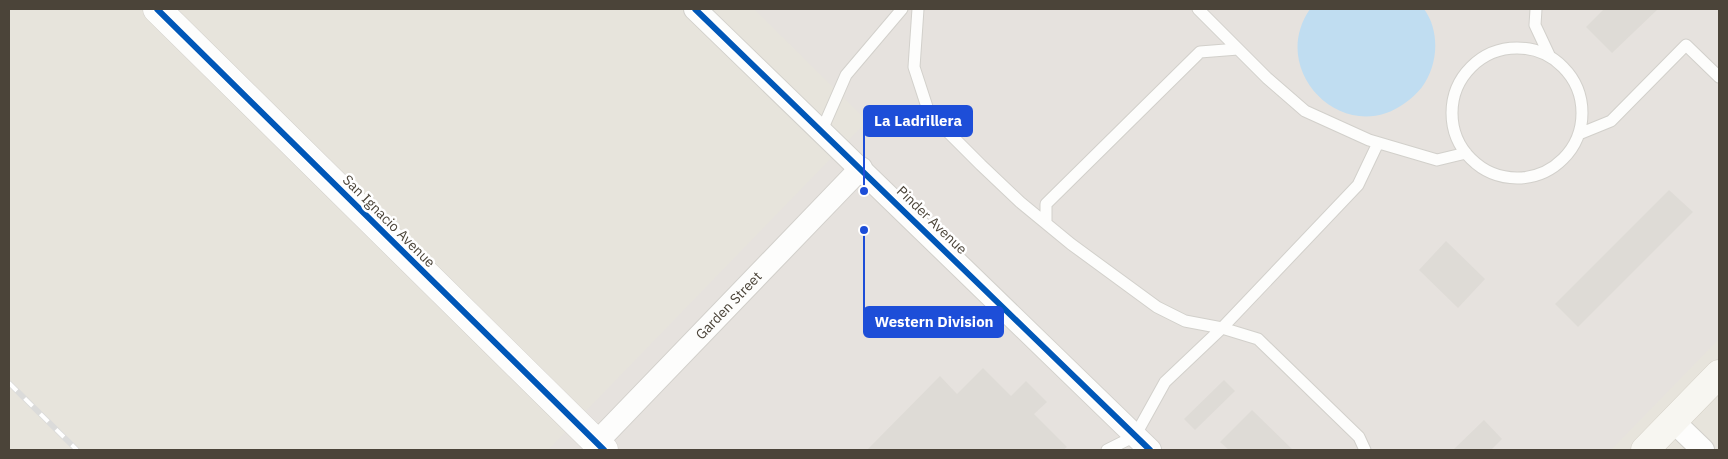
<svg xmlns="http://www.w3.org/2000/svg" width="1728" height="459" font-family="'IBM Plex Sans',sans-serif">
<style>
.residential{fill:#e7e4dc}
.industrial{fill:#e6e2de}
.water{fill:#c0ddf1}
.building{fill:#dedbd6}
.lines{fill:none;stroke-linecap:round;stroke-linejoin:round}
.service-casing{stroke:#d2d0cb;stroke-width:13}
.minor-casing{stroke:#d2d0cb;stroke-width:24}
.tertiary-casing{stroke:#d2d0cb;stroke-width:29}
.secondary-casing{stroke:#d3cfc5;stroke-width:29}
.service{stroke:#fdfdfc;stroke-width:11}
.minor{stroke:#fdfdfc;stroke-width:22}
.tertiary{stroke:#fdfdfc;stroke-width:28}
.secondary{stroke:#f7f6f1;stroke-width:28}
.rail-casing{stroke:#dbdbda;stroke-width:5.5}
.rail{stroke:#fff;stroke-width:4;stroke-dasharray:11;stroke-linecap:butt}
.cycleway-casing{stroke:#fff;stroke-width:9}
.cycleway{stroke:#0057b8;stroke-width:6}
.labels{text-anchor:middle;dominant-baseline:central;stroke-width:5;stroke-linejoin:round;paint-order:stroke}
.street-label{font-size:14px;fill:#4b4439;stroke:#fff}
.leader{fill:none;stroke:#1d4ed8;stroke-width:2}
.callout-dot{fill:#1d4ed8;stroke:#fff;stroke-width:2}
.callout{fill:#1d4ed8;stroke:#1d4ed8;stroke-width:2}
.callout-label{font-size:15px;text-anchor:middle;font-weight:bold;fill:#fff}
</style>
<rect width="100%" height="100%" fill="#f4f2ee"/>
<!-- residential -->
<path class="residential" d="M 9,9 L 1719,9 L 1719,450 L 9,450 Z"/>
<!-- industrial -->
<path class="industrial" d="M 754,9 L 1719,9 L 1719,339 L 1611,450 L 548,450 L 867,121 Z"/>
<!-- water -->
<path class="water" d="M 1310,9 L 1424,9 C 1436,25 1438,48 1432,67 C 1427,83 1418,94 1405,103 C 1344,148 1267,71 1310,9 Z"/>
<!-- building -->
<path class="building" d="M 1604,9 L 1658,9 L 1612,53 L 1586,27 Z
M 1669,190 L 1693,212 L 1578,327 L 1555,304 Z
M 1446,241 L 1485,279 L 1458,308 L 1419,270 Z
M 983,368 L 1011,396 L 1026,381 L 1047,402 L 1034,414 L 1067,447 L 1063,450 L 867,450 L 940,376 L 957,394 Z
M 1224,380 L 1235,391 L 1195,430 L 1184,419 Z
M 1252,410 L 1293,450 L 1229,450 L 1220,442 Z
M 1484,420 L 1502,439 L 1491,450 L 1453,450 Z"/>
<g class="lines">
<!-- service casing -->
<g class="service-casing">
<path id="service" d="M 918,9 L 914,67 L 929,113 L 981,165 L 1020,202 L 1071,244 L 1157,307 L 1185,321 L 1222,328 L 1258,339 L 1359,437 L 1365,450
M 1198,9 L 1267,78 L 1305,111 L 1369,140 L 1437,160 L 1466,153
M 1536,9 L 1535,25 L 1550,57
M1452 113a65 65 0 1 1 130 0a65 65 0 1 1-130 0Z
M 822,130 L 846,75 L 902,9
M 1579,134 L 1611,121 L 1686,45 L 1719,77
M 1046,223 L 1046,204 L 1200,52 L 1238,49
M 1107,450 L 1135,436 L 1165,382 L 1222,328 L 1358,185 L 1378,143"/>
</g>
<!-- minor casing -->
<g class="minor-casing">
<g id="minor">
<path d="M 695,9 L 1150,450"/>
<path d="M 1673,421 L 1703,450"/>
<path id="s1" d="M 596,443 L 861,168"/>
</g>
</g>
<!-- tertiary casing -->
<g class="tertiary-casing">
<path id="tertiary" d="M 157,9 L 604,450"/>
</g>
<!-- secondary casing -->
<g class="secondary-casing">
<path id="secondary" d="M 1645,450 L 1719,374"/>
</g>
<!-- service -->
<use href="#service" class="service"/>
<!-- minor -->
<use href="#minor" class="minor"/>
<!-- tertiary -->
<use href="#tertiary" class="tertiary"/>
<!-- secondary -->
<use href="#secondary" class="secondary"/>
<!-- rail casing -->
<g class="rail-casing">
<path id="rail" d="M 9,383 L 77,450"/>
</g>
<!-- rail -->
<use href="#rail" class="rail"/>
<!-- cycleway casing -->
<g class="cycleway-casing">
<path id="cycleway" d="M 157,9 L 604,450
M 695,9 L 1150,450"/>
</g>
<!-- cycleway -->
<use href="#cycleway" class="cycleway"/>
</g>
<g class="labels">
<!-- street labels -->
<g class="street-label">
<text transform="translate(932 220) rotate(44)">Pinder Avenue</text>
<text transform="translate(389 221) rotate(45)">San Ignacio Avenue</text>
<text stroke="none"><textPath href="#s1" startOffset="191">Garden Street</textPath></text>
</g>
</g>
<!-- callouts -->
<path class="leader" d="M864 191L864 121M864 230L864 322"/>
<g class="callout-dot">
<circle cx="864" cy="191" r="5"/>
<circle cx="864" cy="230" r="5"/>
</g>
<g class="callout">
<rect x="864" y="106" width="108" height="30" rx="5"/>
<rect x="864" y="307" width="139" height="30" rx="5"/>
</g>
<g class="callout-label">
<text x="918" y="126">La Ladrillera</text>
<text x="934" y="327">Western Division</text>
</g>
<!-- border -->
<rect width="1728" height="459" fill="none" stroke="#4b4439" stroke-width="20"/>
</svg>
